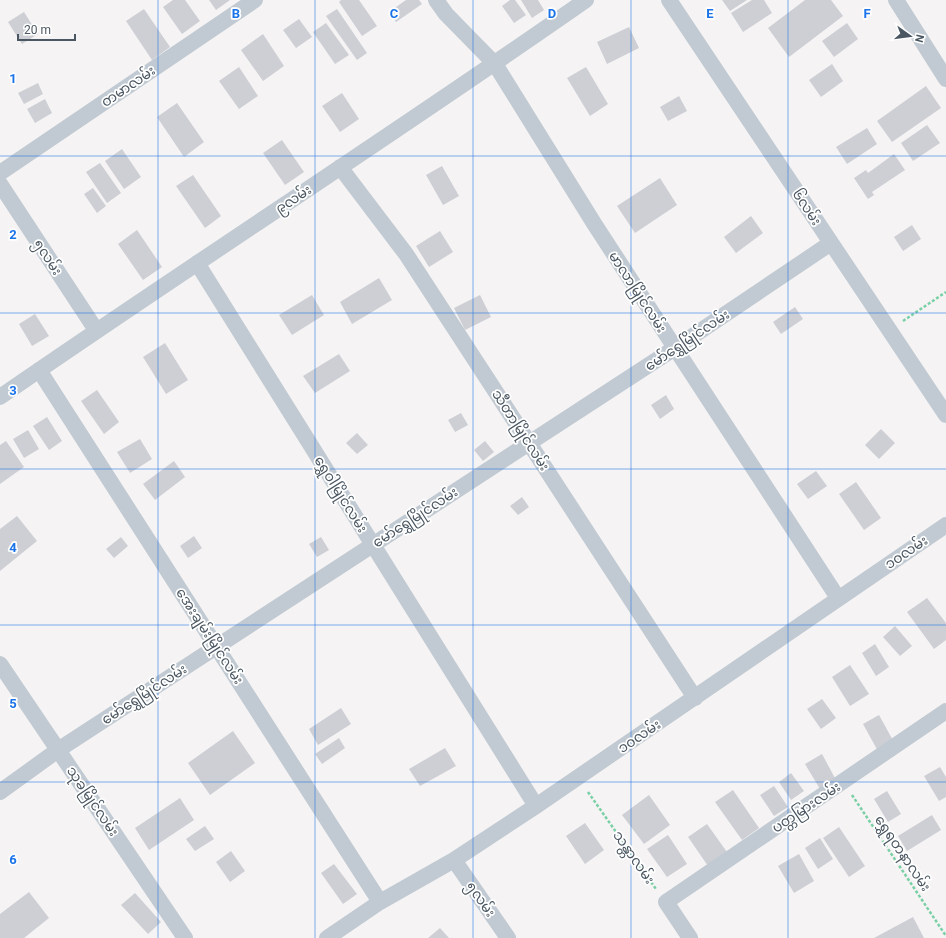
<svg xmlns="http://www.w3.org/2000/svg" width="946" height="938" font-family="Roboto,'Noto Sans Myanmar',sans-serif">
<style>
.building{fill:#cdcfd5}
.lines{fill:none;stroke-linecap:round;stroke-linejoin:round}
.path{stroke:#7ad0a6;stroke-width:2.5;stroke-dasharray:3 2;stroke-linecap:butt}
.minor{stroke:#c1cad2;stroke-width:16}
.grid{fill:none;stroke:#1a73e8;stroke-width:1;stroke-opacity:0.55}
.labels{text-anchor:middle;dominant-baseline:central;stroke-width:3.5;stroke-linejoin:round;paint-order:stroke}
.street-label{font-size:14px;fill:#4a5661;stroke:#fff}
.grid-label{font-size:13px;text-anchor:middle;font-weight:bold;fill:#1a73e8;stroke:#fff;stroke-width:3.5;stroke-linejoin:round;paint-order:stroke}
</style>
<rect width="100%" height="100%" fill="#f5f3f3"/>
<!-- building -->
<path class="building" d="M 173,0 L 185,0 L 200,21 L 182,34 L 163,7 Z
M 209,0 L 230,0 L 216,10 Z
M 341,0 L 359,0 L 377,26 L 362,36 L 339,2 Z
M 406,0 L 419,0 L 422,4 L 396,22 L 389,12 Z
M 510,0 L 515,0 L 526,15 L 514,23 L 502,6 Z
M 521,0 L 538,0 L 544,10 L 532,18 Z
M 722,0 L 747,0 L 730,11 Z
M 752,0 L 764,0 L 772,13 L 743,32 L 731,13 Z
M 805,0 L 831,0 L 843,16 L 789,57 L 768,28 Z
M 144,9 L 170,47 L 152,60 L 126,21 Z
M 337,9 L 367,53 L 357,60 L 326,16 Z
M 24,12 L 38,34 L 22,44 L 8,22 Z
M 299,19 L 312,37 L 296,48 L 283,30 Z
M 326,23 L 349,55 L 335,64 L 313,32 Z
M 847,23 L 858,39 L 834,57 L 822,41 Z
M 629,27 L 639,48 L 607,64 L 597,42 Z
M 263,34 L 284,66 L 263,81 L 241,50 Z
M 832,64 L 843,81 L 821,97 L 809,80 Z
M 239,67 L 258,96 L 239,109 L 219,81 Z
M 586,67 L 608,104 L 590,116 L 567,78 Z
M 38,83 L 43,94 L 24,104 L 18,93 Z
M 926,86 L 941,108 L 892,142 L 877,121 Z
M 342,93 L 359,119 L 340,132 L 322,106 Z
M 679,96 L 687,111 L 668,121 L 660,107 Z
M 45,99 L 52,113 L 35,123 L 27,109 Z
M 177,103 L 204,142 L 184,157 L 157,117 Z
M 927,125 L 940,143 L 913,161 L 901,143 Z
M 867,128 L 877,144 L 847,164 L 836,147 Z
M 282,140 L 304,172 L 285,185 L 263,153 Z
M 122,149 L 141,177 L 124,189 L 105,161 Z
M 894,154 L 905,170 L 872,192 L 874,195 L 868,199 L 854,178 L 866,170 L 868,173 Z
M 100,163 L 121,193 L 107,203 L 86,172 Z
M 442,166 L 459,196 L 443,205 L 426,175 Z
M 193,175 L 221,216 L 205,228 L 176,186 Z
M 660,178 L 677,205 L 635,233 L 617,206 Z
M 93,188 L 106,206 L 97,213 L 84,194 Z
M 751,216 L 763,233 L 736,253 L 724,237 Z
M 912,225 L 921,239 L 903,251 L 894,237 Z
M 137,230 L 162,267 L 143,280 L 118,244 Z
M 440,231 L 453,252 L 429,267 L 416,246 Z
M 379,278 L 392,300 L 352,324 L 340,302 Z
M 312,295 L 324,315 L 292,335 L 279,315 Z
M 480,295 L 491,317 L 465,330 L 454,308 Z
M 795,307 L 803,319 L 781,334 L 773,322 Z
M 35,314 L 49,336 L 32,346 L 19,324 Z
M 165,343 L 188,380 L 166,394 L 143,357 Z
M 339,354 L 350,371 L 315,393 L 303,376 Z
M 97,390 L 119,422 L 104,434 L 81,401 Z
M 666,395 L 674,409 L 660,419 L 651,405 Z
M 461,413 L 468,425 L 455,432 L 448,420 Z
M 47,417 L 62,441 L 49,450 L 33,426 Z
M 881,429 L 895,443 L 879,459 L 865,445 Z
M 28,430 L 39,449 L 24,458 L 13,439 Z
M 357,433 L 368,445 L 357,454 L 346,443 Z
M 140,439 L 152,459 L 130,473 L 117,452 Z
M 6,441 L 24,467 L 0,484 L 0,445 Z
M 485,441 L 494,452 L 483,461 L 474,450 Z
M 174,461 L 185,477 L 155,500 L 143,484 Z
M 816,471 L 827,486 L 808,499 L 797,484 Z
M 856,482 L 881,518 L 864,530 L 839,494 Z
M 522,497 L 529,507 L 518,515 L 510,506 Z
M 17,516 L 37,541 L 0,571 L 0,529 Z
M 194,536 L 202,548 L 188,558 L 180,546 Z
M 121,537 L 128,546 L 114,558 L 106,549 Z
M 321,537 L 329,550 L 317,557 L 309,544 Z
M 927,598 L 946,623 L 946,640 L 934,649 L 907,612 Z
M 895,626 L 912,646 L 900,656 L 883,637 Z
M 875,644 L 889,667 L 876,676 L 862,653 Z
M 850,665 L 869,694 L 850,706 L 832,677 Z
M 822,699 L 836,718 L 821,729 L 807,709 Z
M 341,708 L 351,724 L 318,745 L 309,729 Z
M 879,715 L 895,744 L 879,753 L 863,724 Z
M 233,731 L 255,763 L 210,795 L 188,763 Z
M 339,738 L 345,748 L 322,764 L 315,754 Z
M 445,748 L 456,766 L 420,786 L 409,769 Z
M 822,754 L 836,780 L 820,789 L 805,764 Z
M 940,767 L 946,777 L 946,797 L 939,801 L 924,776 Z
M 791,773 L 804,791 L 791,800 L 779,782 Z
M 774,786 L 788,807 L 774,816 L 760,795 Z
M 733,790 L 759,828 L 742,840 L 715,802 Z
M 887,791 L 901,814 L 888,822 L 874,799 Z
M 649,795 L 670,825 L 644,844 L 622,815 Z
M 180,798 L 194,820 L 149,850 L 135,828 Z
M 932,815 L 941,830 L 907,851 L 898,836 Z
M 585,823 L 604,850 L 585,864 L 566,836 Z
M 707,824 L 727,852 L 708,866 L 688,837 Z
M 205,826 L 214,839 L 195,851 L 186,839 Z
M 839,827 L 865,866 L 849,877 L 823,838 Z
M 668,835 L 687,864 L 667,877 L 647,849 Z
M 820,838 L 833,859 L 818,869 L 805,848 Z
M 231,851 L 245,871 L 230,882 L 216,862 Z
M 799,854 L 814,881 L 794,893 L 778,866 Z
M 334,864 L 357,894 L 343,904 L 321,873 Z
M 29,892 L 49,918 L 24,938 L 0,938 L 0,914 Z
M 135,893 L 161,922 L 148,934 L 121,905 Z
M 913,917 L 924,938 L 874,938 Z
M 440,928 L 449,938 L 428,938 Z"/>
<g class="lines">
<!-- path -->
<path class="path" d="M 903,321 L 946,292
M 588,792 L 656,889
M 852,795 L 946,936"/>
<!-- minor -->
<path class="minor" d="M 436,0 L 446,14 L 495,64 L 595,225 L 838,598
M 669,0 L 946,415
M 896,0 L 946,79
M 340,167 L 406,254 L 695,698
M 0,173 L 255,0
M 0,184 L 96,330
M 197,263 L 536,806
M 39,370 L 380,902
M 0,397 C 194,263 393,135 586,0
M 0,664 L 185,938
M 0,792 L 58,750 L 675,348 L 831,243
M 454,860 L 508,938
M 327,938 L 380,902 L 454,860 L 536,806 L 946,525
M 690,938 L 666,902 L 946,711"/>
</g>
<!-- grid -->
<path class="grid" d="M 158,0 L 158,938M 315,0 L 315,938M 473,0 L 473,938M 631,0 L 631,938M 788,0 L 788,938M 0,156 L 946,156M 0,313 L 946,313M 0,469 L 946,469M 0,625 L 946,625M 0,782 L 946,782"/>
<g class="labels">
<!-- street labels -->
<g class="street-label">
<text transform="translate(128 86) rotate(-34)">တမာလမ်း</text>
<text transform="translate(293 199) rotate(-34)">၉လမ်း</text>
<text transform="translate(807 207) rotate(56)">၆လမ်း</text>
<text transform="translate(48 257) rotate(57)">၅လမ်း</text>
<text transform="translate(638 292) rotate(57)">မာလာမြိုင်လမ်း</text>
<text transform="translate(687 340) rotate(-34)">မော်ရွှေမြိုင်လမ်း</text>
<text transform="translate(521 430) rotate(57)">သီတာမြိုင်လမ်း</text>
<text transform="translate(341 494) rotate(58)">ရွှေဝါမြိုင်လမ်း</text>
<text transform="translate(415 517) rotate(-33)">မော်ရွှေမြိုင်လမ်း</text>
<text transform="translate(906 552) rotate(-34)">၁၀လမ်း</text>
<text transform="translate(210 636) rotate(57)">အေးချမ်းမြိုင်လမ်း</text>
<text transform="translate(144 694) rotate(-33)">မော်ရွှေမြိုင်လမ်း</text>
<text transform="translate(639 736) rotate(-34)">၁၀လမ်း</text>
<text transform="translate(93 801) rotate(56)">သုခမြိုင်လမ်း</text>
<text transform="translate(806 807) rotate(-34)">ပတ္တမြားလမ်း</text>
<text transform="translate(903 853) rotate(56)">ရွှေရတနာလမ်း</text>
<text transform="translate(634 857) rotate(55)">သန္တာလမ်း</text>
<text transform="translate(481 899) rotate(55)">၅လမ်း</text>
</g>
</g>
<g class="grid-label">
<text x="236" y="18">B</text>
<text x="394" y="18">C</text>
<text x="552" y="18">D</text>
<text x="710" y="18">E</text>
<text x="867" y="18">F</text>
<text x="13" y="83">1</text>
<text x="13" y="239">2</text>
<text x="13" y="395">3</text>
<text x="13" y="552">4</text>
<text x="13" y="708">5</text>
<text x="13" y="864">6</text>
</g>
<!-- north arrow -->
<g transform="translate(910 36) rotate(104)" stroke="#ffffff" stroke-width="3" paint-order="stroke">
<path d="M0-3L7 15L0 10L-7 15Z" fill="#4a5661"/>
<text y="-6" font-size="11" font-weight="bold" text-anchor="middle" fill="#4a5661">N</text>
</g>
<!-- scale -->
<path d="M18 34v6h57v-6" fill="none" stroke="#4a5661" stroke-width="2"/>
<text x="24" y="34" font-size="12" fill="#4a5661" stroke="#ffffff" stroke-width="3" paint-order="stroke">20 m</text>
</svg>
